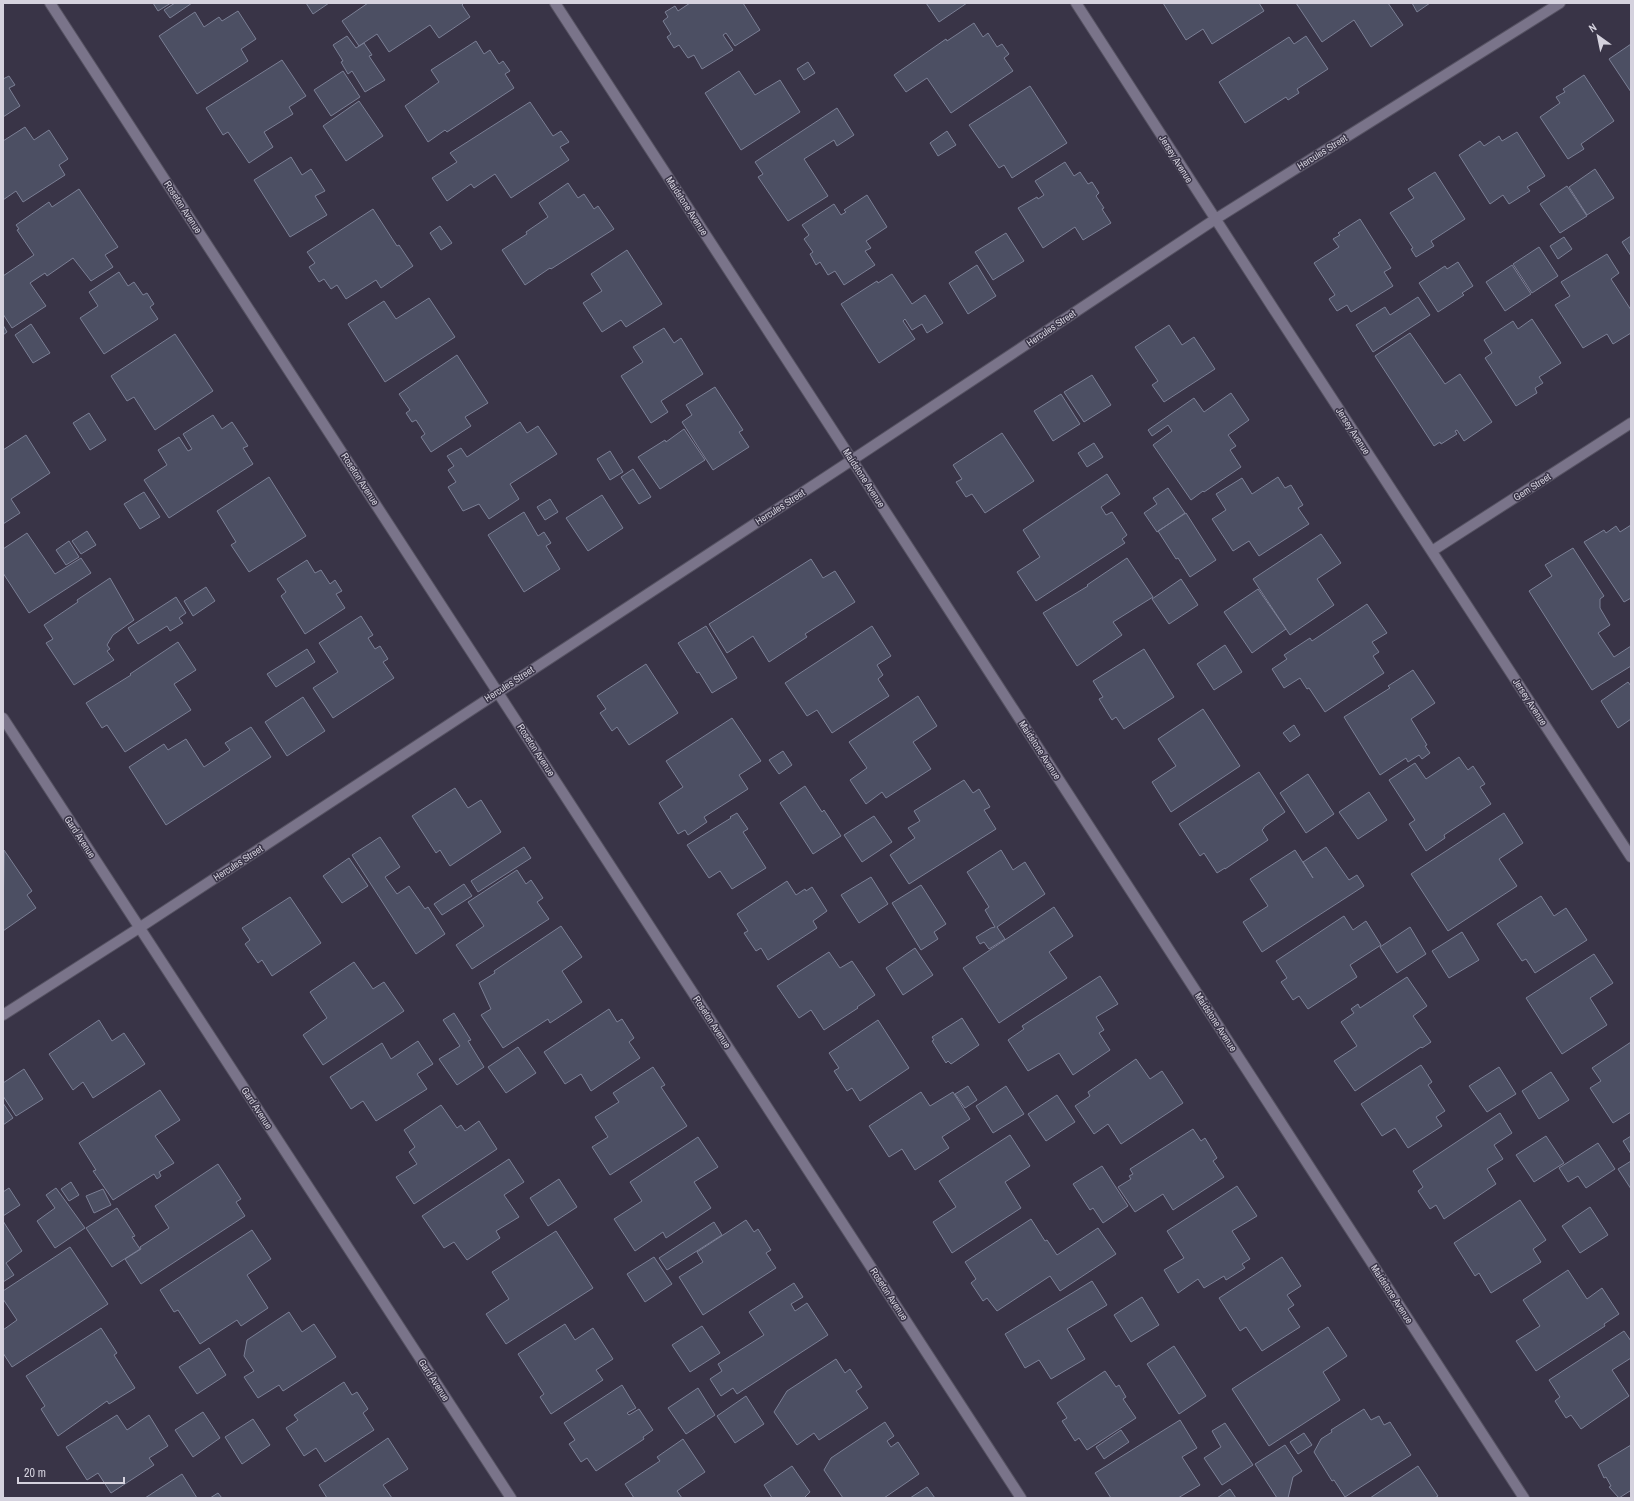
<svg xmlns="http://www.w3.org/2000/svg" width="1634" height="1501" font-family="'Archivo Narrow',sans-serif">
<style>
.building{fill:#4c4f63;stroke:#7b7f95}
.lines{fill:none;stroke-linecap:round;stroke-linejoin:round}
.street-casing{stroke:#565262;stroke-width:12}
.street{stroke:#7a748a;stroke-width:10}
.labels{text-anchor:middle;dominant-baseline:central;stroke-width:3;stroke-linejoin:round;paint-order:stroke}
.street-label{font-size:10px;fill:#d5d2de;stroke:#393447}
</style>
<rect width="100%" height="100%" fill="#393447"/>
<!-- building -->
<path class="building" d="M 153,3 L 171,3 L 158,11 Z
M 175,3 L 192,3 L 170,18 L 164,10 Z
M 306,3 L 329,3 L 313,14 Z
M 368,3 L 464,3 L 462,5 L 470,17 L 439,38 L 430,25 L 389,52 L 377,34 L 359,46 L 342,21 Z
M 690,3 L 743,3 L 760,30 L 735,46 L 726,33 L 723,35 L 733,50 L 702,69 L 694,55 L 688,58 L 679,45 L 674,48 L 667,37 L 671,34 L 663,21 L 668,17 L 665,12 L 675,6 L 678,11 Z
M 926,3 L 967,3 L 939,22 Z
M 1163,3 L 1259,3 L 1264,11 L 1212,44 L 1203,29 L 1186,40 Z
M 1296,3 L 1388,3 L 1403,25 L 1371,47 L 1354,20 L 1322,42 Z
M 1412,3 L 1430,3 L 1417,12 Z
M 238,11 L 256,39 L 241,49 L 248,61 L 197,94 L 159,36 L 195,12 L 204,27 L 219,17 L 222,21 Z
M 974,23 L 983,37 L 988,33 L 997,47 L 1002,44 L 1009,54 L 1004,58 L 1013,71 L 951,113 L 927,78 L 906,92 L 894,75 L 946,39 L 947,41 Z
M 347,36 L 356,48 L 364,43 L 372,55 L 369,56 L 385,80 L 365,92 L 352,71 L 348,74 L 341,62 L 343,61 L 333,45 Z
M 1306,36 L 1328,69 L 1297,89 L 1299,93 L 1288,100 L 1286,97 L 1245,123 L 1219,82 L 1289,37 L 1294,44 Z
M 476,41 L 484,54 L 490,50 L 499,64 L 503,61 L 510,71 L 505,74 L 514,88 L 447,132 L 445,130 L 428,142 L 405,106 L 439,82 L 431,70 Z
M 1631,44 L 1631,92 L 1609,59 Z
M 282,60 L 306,96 L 289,107 L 293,114 L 264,132 L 273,147 L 249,163 L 228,132 L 223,135 L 206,108 Z
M 808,62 L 815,73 L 804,80 L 797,69 Z
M 343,71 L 360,97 L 331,116 L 314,90 Z
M 739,71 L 755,95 L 780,80 L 800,112 L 741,150 L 705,93 Z
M 1584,75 L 1614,121 L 1581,144 L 1584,149 L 1568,159 L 1540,117 L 1560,103 L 1556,97 L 1565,92 L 1563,89 Z
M 9,76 L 15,85 L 9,88 L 20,106 L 3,117 L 3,79 Z
M 1030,86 L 1067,143 L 1012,178 L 1004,165 L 999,168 L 969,125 Z
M 359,101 L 383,136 L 346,161 L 323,126 Z
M 530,102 L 553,136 L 561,131 L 569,142 L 560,147 L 569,160 L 511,198 L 495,174 L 474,188 L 471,184 L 447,201 L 432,178 L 457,162 L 450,153 Z
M 837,108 L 854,135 L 837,146 L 834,140 L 804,159 L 828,196 L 788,221 L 758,177 L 763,174 L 755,162 Z
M 25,127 L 34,140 L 49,130 L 68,159 L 59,165 L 65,175 L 23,202 L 16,191 L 3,200 L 3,141 Z
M 947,131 L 956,145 L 938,156 L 930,143 Z
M 1517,132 L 1545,176 L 1527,187 L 1530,191 L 1509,204 L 1503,195 L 1490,204 L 1459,155 L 1480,141 L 1484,146 L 1499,136 L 1502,141 Z
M 291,157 L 302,175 L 311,169 L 325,191 L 315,196 L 327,215 L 290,237 L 254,180 Z
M 1065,162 L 1074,176 L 1080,172 L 1088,184 L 1092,182 L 1099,193 L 1096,196 L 1104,208 L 1102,209 L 1111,223 L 1083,240 L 1075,227 L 1043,248 L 1018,208 L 1037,197 L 1038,199 L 1044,195 L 1035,181 Z
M 1595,169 L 1614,198 L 1587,215 L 1569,187 Z
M 1435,172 L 1465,219 L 1431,241 L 1434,246 L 1416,257 L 1411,249 L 1413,248 L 1390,213 L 1414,198 L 1408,189 Z
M 568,183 L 578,198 L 584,194 L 594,209 L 598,206 L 614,229 L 551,269 L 550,268 L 525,285 L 502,250 L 527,234 L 526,232 L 548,217 L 539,203 Z
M 1567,186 L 1587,216 L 1560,233 L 1540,204 Z
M 79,189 L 118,247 L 105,255 L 113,267 L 91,281 L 73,258 L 47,276 L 45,273 L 30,283 L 46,306 L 12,328 L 3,314 L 3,276 L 34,255 L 17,230 L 19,229 L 16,225 L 49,202 L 52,207 Z
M 867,195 L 887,227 L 866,241 L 871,248 L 865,251 L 875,265 L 844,285 L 835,271 L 828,275 L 820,262 L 816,265 L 810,254 L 813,252 L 804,239 L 809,235 L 802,225 L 834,204 L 841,215 L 846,212 L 844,210 Z
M 373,209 L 397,246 L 399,245 L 413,266 L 381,288 L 376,280 L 346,299 L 337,285 L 331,289 L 324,279 L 319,282 L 309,267 L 315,263 L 307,252 Z
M 1360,219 L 1391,268 L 1384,272 L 1393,286 L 1351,312 L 1347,305 L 1337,311 L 1329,299 L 1335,295 L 1314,263 L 1339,247 L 1333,239 L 1340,235 L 1338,233 Z
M 440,226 L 452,243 L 441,250 L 430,233 Z
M 1006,233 L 1024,261 L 993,280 L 975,252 Z
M 1631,236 L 1631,256 L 1622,242 Z
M 1564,237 L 1572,249 L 1558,259 L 1550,246 Z
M 1539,247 L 1558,276 L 1532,293 L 1513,264 Z
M 627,250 L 662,304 L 626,327 L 621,320 L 602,332 L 583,303 L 602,291 L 591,274 Z
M 1607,254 L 1619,273 L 1611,279 L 1631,310 L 1631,333 L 1613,344 L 1607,334 L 1583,348 L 1555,305 L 1570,296 L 1561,282 Z
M 1458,262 L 1473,286 L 1462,293 L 1464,295 L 1438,312 L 1419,283 L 1445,266 L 1447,269 Z
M 977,265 L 996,296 L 968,314 L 949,283 Z
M 1512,265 L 1531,294 L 1505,311 L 1486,282 Z
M 119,272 L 128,286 L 134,282 L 143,295 L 147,293 L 154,304 L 150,307 L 158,319 L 104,354 L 80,318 L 98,306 L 89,292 Z
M 892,274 L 912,304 L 925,295 L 943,323 L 927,333 L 922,324 L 912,330 L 905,319 L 903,321 L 915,339 L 879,363 L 841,304 L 877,281 L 878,283 Z
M 1418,297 L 1430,315 L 1373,352 L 1356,325 L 1385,307 L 1390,315 Z
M 429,298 L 455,337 L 385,382 L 348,324 L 384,301 L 396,319 Z
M 1532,319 L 1561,363 L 1539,377 L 1543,383 L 1535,388 L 1537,393 L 1516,406 L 1485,358 L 1492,353 L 1484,340 L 1513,321 L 1518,329 Z
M 31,324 L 50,353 L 33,363 L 15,335 Z
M 3,325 L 7,332 L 3,335 Z
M 1169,325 L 1182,345 L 1194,337 L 1215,369 L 1164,402 L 1152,385 L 1158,381 L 1135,347 Z
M 664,328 L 674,343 L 681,338 L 703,374 L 661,401 L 668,412 L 651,423 L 621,376 L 643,362 L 633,347 Z
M 1410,333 L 1445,384 L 1460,374 L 1492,422 L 1464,441 L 1457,430 L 1455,431 L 1457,434 L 1441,444 L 1440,442 L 1434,446 L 1375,356 Z
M 175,334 L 213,391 L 155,430 L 134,397 L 127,401 L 111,376 Z
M 457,355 L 488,403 L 465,417 L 471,426 L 431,452 L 421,437 L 425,434 L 416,420 L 412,422 L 406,413 L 410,410 L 399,394 Z
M 1092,375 L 1111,405 L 1084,422 L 1064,392 Z
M 715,387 L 743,430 L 739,432 L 749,447 L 713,470 L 682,422 L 692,415 L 686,405 Z
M 1231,393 L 1249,420 L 1228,435 L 1236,446 L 1230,450 L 1241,467 L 1204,492 L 1203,491 L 1191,500 L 1153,445 L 1172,431 L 1168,425 L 1152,436 L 1148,430 L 1194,398 L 1204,412 Z
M 1061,394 L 1080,424 L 1053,441 L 1034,411 Z
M 89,413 L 106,440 L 90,450 L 73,423 Z
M 213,415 L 222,429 L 232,422 L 248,446 L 243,448 L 253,464 L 169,518 L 144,480 L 167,465 L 158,450 L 179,437 L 188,451 L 192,449 L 183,434 Z
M 520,422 L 527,433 L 538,426 L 557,454 L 510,484 L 519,499 L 489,519 L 479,504 L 463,511 L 448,487 L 456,482 L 448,470 L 454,466 L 447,456 L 461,448 L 467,457 Z
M 684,429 L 705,460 L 660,489 L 638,457 L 665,440 L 666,442 Z
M 1002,433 L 1034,481 L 985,513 L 972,494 L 966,497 L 956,482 L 962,479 L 953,465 Z
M 26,435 L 50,473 L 11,499 L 20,513 L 3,524 L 3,450 Z
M 1094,443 L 1103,457 L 1087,467 L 1078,453 Z
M 610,451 L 623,472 L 610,480 L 597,459 Z
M 633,469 L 651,497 L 639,504 L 621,477 Z
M 1107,474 L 1120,494 L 1101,507 L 1106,515 L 1112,512 L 1127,535 L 1122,539 L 1125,543 L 1036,601 L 1017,572 L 1040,557 L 1023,530 Z
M 269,477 L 306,536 L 249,572 L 231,545 L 236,542 L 217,511 Z
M 1278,477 L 1285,488 L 1291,485 L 1303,505 L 1298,508 L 1309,524 L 1259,556 L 1249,541 L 1233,551 L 1212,519 L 1226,510 L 1216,494 L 1242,478 L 1252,494 Z
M 1168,488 L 1185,513 L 1157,532 L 1144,513 L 1157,504 L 1153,498 Z
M 144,492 L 160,517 L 140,529 L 124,504 Z
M 602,495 L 623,528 L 588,551 L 566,518 Z
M 550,499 L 558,512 L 545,520 L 537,507 Z
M 524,512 L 538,536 L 544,532 L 551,543 L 546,546 L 560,569 L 524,592 L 488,535 Z
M 1186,513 L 1216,560 L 1190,577 L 1178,558 L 1176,559 L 1158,531 Z
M 1631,525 L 1631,598 L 1624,602 L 1584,542 L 1604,530 L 1606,533 L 1616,526 L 1620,532 Z
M 87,531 L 96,545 L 81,554 L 72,541 Z
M 27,533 L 55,574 L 81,558 L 91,573 L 29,613 L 3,573 L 3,549 Z
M 1321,534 L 1341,563 L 1317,579 L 1334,605 L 1290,635 L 1253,579 Z
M 69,541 L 79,557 L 66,565 L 56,550 Z
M 1573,548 L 1604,596 L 1600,599 L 1600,608 L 1610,625 L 1598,633 L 1614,657 L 1631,646 L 1631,666 L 1592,690 L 1529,591 L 1552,576 L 1545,565 Z
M 1127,558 L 1153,597 L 1113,622 L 1122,635 L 1077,666 L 1043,613 L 1088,586 L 1087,585 Z
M 811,559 L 823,578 L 835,571 L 855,602 L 805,634 L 807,637 L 769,662 L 753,636 L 727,653 L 709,624 Z
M 307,560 L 315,573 L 321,570 L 330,584 L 335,580 L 342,591 L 336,594 L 345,608 L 305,634 L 281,596 L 286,592 L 277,579 Z
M 110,578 L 134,620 L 113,635 L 107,645 L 110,649 L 107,651 L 114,660 L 74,685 L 46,643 L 53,639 L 44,625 L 78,602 L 77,600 Z
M 1181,579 L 1198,605 L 1169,624 L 1152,599 Z
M 206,587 L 215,601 L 193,616 L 184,601 Z
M 1258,589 L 1286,629 L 1252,653 L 1224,612 Z
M 176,597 L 186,613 L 179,618 L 183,623 L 170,631 L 167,626 L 138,644 L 128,628 Z
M 1367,604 L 1387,633 L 1372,642 L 1379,652 L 1373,656 L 1384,673 L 1325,712 L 1309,688 L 1307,689 L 1300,678 L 1284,688 L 1272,669 L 1287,659 L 1284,655 L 1310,638 L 1312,641 Z
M 361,616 L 373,635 L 368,638 L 375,649 L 380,646 L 388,659 L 383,662 L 394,678 L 333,718 L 313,688 L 338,672 L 319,643 Z
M 706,626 L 737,678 L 712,693 L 699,672 L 697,673 L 678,643 Z
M 872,626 L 891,656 L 877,665 L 883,675 L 878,679 L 889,696 L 832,733 L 817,710 L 807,716 L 785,683 Z
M 178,642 L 196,670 L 174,684 L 191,710 L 125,752 L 107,725 L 102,728 L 86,703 L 131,675 L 130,674 Z
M 1225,645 L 1242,672 L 1214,690 L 1197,664 Z
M 307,649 L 315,662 L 276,687 L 267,674 Z
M 1144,649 L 1174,697 L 1124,729 L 1116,717 L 1112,720 L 1099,699 L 1103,697 L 1093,681 Z
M 646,664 L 678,713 L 629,745 L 617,727 L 612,731 L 600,713 L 606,709 L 597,696 Z
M 1413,670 L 1435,703 L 1411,719 L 1427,745 L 1425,746 L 1430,753 L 1422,759 L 1419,755 L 1408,762 L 1406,758 L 1380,775 L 1344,717 L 1390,688 L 1388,686 Z
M 1628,682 L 1631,686 L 1631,719 L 1618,728 L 1601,701 Z
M 918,696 L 937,726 L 913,742 L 931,769 L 886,798 L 882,792 L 866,804 L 850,780 L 867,768 L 849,742 Z
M 303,697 L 325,731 L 287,756 L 265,722 Z
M 1203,709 L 1240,766 L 1171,812 L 1152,782 L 1176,766 L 1158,739 Z
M 732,718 L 761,761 L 739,775 L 748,789 L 704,817 L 707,822 L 688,835 L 685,830 L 678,834 L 659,803 L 683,787 L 666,761 Z
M 1294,725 L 1300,735 L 1290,742 L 1283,733 Z
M 251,727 L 271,757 L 166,825 L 129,767 L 164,744 L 168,750 L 186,739 L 204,767 L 230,750 L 225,743 Z
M 783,751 L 792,765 L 779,774 L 769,760 Z
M 1459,757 L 1468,770 L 1473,766 L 1485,784 L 1480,787 L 1491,804 L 1444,835 L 1445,838 L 1426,851 L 1409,824 L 1415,820 L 1389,780 L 1415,763 L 1426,779 Z
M 1259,772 L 1285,812 L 1264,827 L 1264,828 L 1262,830 L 1268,840 L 1225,869 L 1225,868 L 1217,873 L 1204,853 L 1200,856 L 1179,824 Z
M 1308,774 L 1334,814 L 1306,833 L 1280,793 Z
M 964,780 L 973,793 L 979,789 L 990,807 L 984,810 L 996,829 L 909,884 L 890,855 L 915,838 L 908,828 L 920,821 L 914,811 Z
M 805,786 L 822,812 L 824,810 L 841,836 L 813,854 L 780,803 Z
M 455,788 L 468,808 L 481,800 L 501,832 L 450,866 L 440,850 L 436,853 L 412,816 Z
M 1369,792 L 1387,820 L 1358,839 L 1339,812 Z
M 737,813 L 748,829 L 743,832 L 766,868 L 732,889 L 720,871 L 709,878 L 687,845 L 731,818 L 730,817 Z
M 1504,813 L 1523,843 L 1499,859 L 1517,886 L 1448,931 L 1411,874 Z
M 874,816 L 892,842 L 862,862 L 844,835 Z
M 380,837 L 400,867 L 385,877 L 397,894 L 409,886 L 425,909 L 428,907 L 445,934 L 416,954 L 352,855 Z
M 524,847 L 531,858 L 478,892 L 471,881 Z
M 1326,847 L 1349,880 L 1357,875 L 1364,886 L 1262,952 L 1243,922 L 1268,906 L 1250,879 L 1295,850 L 1313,878 L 1303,862 Z
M 4,850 L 32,891 L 27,895 L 36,908 L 3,931 Z
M 1001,850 L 1013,870 L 1025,862 L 1045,894 L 997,927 L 1005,939 L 989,949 L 984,942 L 980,944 L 976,937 L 991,928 L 995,927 L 985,910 L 989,907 L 967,872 Z
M 349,858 L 368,886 L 342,903 L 323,876 Z
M 517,870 L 526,884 L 531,880 L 543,898 L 537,902 L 549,919 L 472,969 L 456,945 L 484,926 L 468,902 Z
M 871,877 L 888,904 L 859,923 L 841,895 Z
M 787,881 L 796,895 L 805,889 L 806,891 L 812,887 L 827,911 L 813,921 L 817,928 L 768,960 L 761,948 L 756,951 L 744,933 L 748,931 L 737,914 Z
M 464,884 L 472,896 L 442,915 L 434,904 Z
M 921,885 L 946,924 L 934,932 L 938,939 L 921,950 L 892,903 Z
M 1541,896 L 1554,916 L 1566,908 L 1587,940 L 1535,973 L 1526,959 L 1522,961 L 1497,924 Z
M 290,897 L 321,943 L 272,976 L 262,960 L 258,963 L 245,944 L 250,940 L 242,928 Z
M 1054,907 L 1073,936 L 1049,952 L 1067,978 L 999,1023 L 963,968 Z
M 1344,916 L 1353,930 L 1366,921 L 1381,945 L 1350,965 L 1357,977 L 1308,1009 L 1299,996 L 1293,1000 L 1281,982 L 1287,978 L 1276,961 Z
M 561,926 L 582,957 L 562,971 L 582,1002 L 550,1023 L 548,1019 L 503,1048 L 481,1015 L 491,1009 L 479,983 L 495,973 L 494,971 Z
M 1410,927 L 1426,954 L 1397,973 L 1380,947 Z
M 1462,932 L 1479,960 L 1449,978 L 1432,951 Z
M 915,948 L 933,975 L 903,995 L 886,968 Z
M 829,952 L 840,968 L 852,961 L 875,995 L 857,1007 L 858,1008 L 824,1030 L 811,1010 L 799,1018 L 777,986 Z
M 1594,954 L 1613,983 L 1590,998 L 1607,1025 L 1562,1054 L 1526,998 Z
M 354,962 L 373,989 L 384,982 L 404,1011 L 323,1065 L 303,1035 L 327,1018 L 310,992 Z
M 1100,976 L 1118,1004 L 1096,1017 L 1104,1030 L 1099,1033 L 1110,1050 L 1073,1075 L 1059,1053 L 1028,1071 L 1008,1040 L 1024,1029 L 1022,1026 Z
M 1407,977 L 1427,1006 L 1413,1016 L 1431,1042 L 1422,1048 L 1421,1047 L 1355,1091 L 1334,1061 L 1357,1046 L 1341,1022 L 1354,1013 L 1351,1009 L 1358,1004 L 1360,1008 Z
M 609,1009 L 617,1022 L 622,1019 L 634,1038 L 629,1042 L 640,1058 L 591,1091 L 581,1074 L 565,1084 L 544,1052 Z
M 454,1013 L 471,1040 L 468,1041 L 484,1067 L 457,1085 L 439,1059 L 460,1046 L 443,1020 Z
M 962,1018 L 979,1045 L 951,1064 L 948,1061 L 946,1063 L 932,1041 L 934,1040 L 932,1037 Z
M 99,1020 L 112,1041 L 124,1033 L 145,1064 L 93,1098 L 83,1082 L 73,1090 L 49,1054 Z
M 878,1020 L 909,1068 L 860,1101 L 852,1088 L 847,1091 L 834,1071 L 839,1068 L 829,1053 Z
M 418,1041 L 433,1064 L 417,1074 L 427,1089 L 376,1121 L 363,1101 L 351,1109 L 330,1077 L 382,1043 L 391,1059 Z
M 1631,1042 L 1631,1112 L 1613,1123 L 1590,1088 L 1601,1081 L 1592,1068 Z
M 518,1047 L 536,1073 L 506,1093 L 488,1067 Z
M 1136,1059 L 1150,1079 L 1162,1071 L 1183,1103 L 1121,1144 L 1108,1124 L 1094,1134 L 1075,1106 L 1090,1096 L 1088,1092 Z
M 1421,1065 L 1432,1082 L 1428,1085 L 1445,1111 L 1436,1117 L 1442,1126 L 1408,1148 L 1395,1128 L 1382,1136 L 1361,1104 Z
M 653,1067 L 665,1085 L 661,1087 L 687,1126 L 610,1175 L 592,1147 L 608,1137 L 595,1117 L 619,1102 L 613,1093 Z
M 1499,1067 L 1516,1094 L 1487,1112 L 1469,1086 Z
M 24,1069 L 43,1099 L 16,1116 L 3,1096 L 3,1083 Z
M 1551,1072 L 1569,1100 L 1539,1119 L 1522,1091 Z
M 968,1086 L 977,1100 L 965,1108 L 955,1094 Z
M 1006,1086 L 1024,1114 L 993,1133 L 976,1106 Z
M 160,1090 L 180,1120 L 155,1136 L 174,1163 L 159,1172 L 161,1176 L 157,1179 L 154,1174 L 113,1200 L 93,1171 L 96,1170 L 79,1143 Z
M 921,1092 L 930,1106 L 953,1092 L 970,1119 L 942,1137 L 949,1148 L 915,1170 L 902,1149 L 889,1157 L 869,1126 Z
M 1057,1095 L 1075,1122 L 1046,1141 L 1028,1114 Z
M 3,1103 L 13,1118 L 3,1125 Z
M 441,1105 L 457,1128 L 461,1125 L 465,1131 L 479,1121 L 497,1149 L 414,1204 L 396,1177 L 417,1164 L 409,1152 L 415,1147 L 404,1130 Z
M 1500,1113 L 1512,1133 L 1494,1145 L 1503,1159 L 1487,1169 L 1496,1184 L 1444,1219 L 1436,1205 L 1430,1209 L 1418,1191 L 1423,1187 L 1413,1171 Z
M 1193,1129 L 1201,1141 L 1205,1138 L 1217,1158 L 1213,1161 L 1224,1177 L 1173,1210 L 1163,1194 L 1135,1212 L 1118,1187 L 1131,1179 L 1129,1176 L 1133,1174 L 1130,1169 Z
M 1010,1135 L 1030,1166 L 1005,1182 L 1021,1208 L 952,1253 L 933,1222 L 956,1207 L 939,1181 Z
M 1546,1136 L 1564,1163 L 1534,1182 L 1516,1155 Z
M 1631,1136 L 1631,1154 L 1623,1141 Z
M 698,1137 L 718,1167 L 694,1182 L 711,1208 L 666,1238 L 663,1232 L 635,1251 L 614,1219 L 642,1201 L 630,1182 Z
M 1598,1143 L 1615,1169 L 1586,1188 L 1578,1176 L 1568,1182 L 1559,1168 Z
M 509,1159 L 524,1182 L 504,1195 L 519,1217 L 496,1231 L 500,1238 L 467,1260 L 454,1242 L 444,1248 L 422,1216 Z
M 1631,1161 L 1631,1189 L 1618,1169 Z
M 218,1164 L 241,1199 L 236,1202 L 245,1216 L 141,1284 L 125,1259 L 141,1249 L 140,1247 L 169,1228 L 155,1206 Z
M 1102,1166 L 1128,1206 L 1103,1223 L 1093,1208 L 1090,1210 L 1073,1184 Z
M 559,1179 L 577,1207 L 548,1226 L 530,1198 Z
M 71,1182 L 79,1195 L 69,1201 L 61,1189 Z
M 1237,1186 L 1257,1216 L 1232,1231 L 1250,1259 L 1242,1264 L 1245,1268 L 1226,1280 L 1224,1276 L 1204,1288 L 1198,1279 L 1178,1293 L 1164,1270 L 1184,1258 L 1167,1231 Z
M 9,1188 L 20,1205 L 3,1216 L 3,1192 Z
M 56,1188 L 85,1228 L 55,1248 L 37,1221 L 55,1208 L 46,1195 Z
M 103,1189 L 111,1205 L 94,1213 L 86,1196 Z
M 1520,1200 L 1546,1240 L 1533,1249 L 1541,1262 L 1491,1293 L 1479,1273 L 1475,1276 L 1454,1243 Z
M 1590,1207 L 1608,1235 L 1580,1253 L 1562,1226 Z
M 117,1208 L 135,1236 L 132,1237 L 140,1249 L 112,1267 L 86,1228 Z
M 1031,1219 L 1045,1241 L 1047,1240 L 1057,1255 L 1098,1228 L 1116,1254 L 1060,1291 L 1050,1276 L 997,1311 L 987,1298 L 983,1301 L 971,1283 L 976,1279 L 965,1262 Z
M 746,1220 L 754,1232 L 758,1229 L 771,1250 L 766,1253 L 776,1268 L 703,1315 L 679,1277 L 703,1262 L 697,1252 Z
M 3,1221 L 22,1251 L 6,1263 L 14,1275 L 3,1282 Z
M 714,1222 L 722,1235 L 667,1270 L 659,1258 Z
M 252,1230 L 271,1259 L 247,1275 L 268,1308 L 241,1326 L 237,1320 L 200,1344 L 178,1310 L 174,1312 L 160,1290 Z
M 556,1231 L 593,1288 L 506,1344 L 486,1314 L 509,1299 L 492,1272 Z
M 70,1247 L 108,1304 L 12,1367 L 3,1353 L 3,1330 L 17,1320 L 3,1299 L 3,1291 Z
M 654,1257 L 672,1284 L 645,1302 L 627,1274 Z
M 1282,1257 L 1301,1286 L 1287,1295 L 1294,1305 L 1288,1309 L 1300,1327 L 1262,1351 L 1246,1327 L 1240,1331 L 1219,1298 Z
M 1568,1270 L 1587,1299 L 1602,1288 L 1619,1314 L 1604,1324 L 1605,1326 L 1536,1371 L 1516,1341 L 1540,1326 L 1523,1300 Z
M 1092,1281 L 1107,1305 L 1067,1329 L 1085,1359 L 1051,1379 L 1039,1360 L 1025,1368 L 1005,1334 Z
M 794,1283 L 803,1297 L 791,1304 L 795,1311 L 807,1303 L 828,1335 L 737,1394 L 733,1388 L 721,1396 L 710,1379 L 722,1371 L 718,1364 L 764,1335 L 749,1312 Z
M 1142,1297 L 1159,1325 L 1131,1342 L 1114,1315 Z
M 289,1312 L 302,1332 L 314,1324 L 336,1357 L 283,1391 L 279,1385 L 258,1398 L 244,1377 L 254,1371 L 244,1356 L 247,1340 Z
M 565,1324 L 575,1340 L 593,1328 L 613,1359 L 596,1370 L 603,1380 L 551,1414 L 540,1397 L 544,1394 L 518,1354 Z
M 702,1326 L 720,1353 L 690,1372 L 672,1345 Z
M 1328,1327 L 1347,1356 L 1323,1372 L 1340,1400 L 1269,1446 L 1232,1389 Z
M 101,1328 L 117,1353 L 114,1355 L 135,1388 L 109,1404 L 107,1401 L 58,1436 L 41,1409 L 45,1406 L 26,1376 Z
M 1624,1331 L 1631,1341 L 1631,1358 L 1612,1370 L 1629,1396 L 1581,1429 L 1571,1415 L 1566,1418 L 1555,1401 L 1560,1397 L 1549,1380 Z
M 1174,1346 L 1206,1396 L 1179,1414 L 1147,1364 Z
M 209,1348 L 226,1375 L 197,1394 L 179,1367 Z
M 836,1359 L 845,1373 L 850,1369 L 862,1387 L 856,1391 L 868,1408 L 819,1440 L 814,1433 L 797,1445 L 774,1412 L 787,1391 Z
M 1105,1371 L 1116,1387 L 1119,1385 L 1126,1397 L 1123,1399 L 1136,1418 L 1087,1450 L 1079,1438 L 1075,1441 L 1062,1421 L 1067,1418 L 1057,1403 Z
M 344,1382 L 352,1395 L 357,1392 L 368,1409 L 363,1413 L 374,1430 L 325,1462 L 316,1448 L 304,1456 L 286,1428 L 298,1420 L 294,1415 Z
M 622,1385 L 636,1408 L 627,1413 L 629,1415 L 639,1409 L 653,1430 L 643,1437 L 644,1439 L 596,1471 L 587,1458 L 581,1462 L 569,1444 L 575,1440 L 564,1423 Z
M 698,1388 L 715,1415 L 686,1434 L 668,1408 Z
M 746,1396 L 764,1424 L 735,1443 L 717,1416 Z
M 1364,1409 L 1371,1420 L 1379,1416 L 1384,1425 L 1390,1422 L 1411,1455 L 1345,1497 L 1334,1480 L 1332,1481 L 1314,1452 L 1321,1439 L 1332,1432 L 1331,1430 Z
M 203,1412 L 220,1438 L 193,1457 L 175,1430 Z
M 117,1415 L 127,1430 L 149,1415 L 168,1446 L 149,1458 L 154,1465 L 111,1493 L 98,1473 L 87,1480 L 66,1447 Z
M 253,1419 L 270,1445 L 242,1464 L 225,1437 Z
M 1180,1420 L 1197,1448 L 1182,1457 L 1200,1485 L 1178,1498 L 1111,1498 L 1095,1473 Z
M 885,1422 L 894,1436 L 887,1441 L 891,1447 L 898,1442 L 919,1474 L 884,1498 L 843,1498 L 824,1470 L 831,1458 Z
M 1225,1423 L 1253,1465 L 1222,1485 L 1204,1458 L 1221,1447 L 1212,1431 Z
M 1121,1430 L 1129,1442 L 1104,1459 L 1096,1447 Z
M 1304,1433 L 1312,1445 L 1298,1454 L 1290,1442 Z
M 388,1438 L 408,1469 L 383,1485 L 392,1498 L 327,1498 L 319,1485 Z
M 683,1439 L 705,1472 L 677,1491 L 682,1498 L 634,1498 L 625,1484 L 660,1461 L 657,1457 Z
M 1285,1445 L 1302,1471 L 1293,1477 L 1288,1498 L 1277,1498 L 1255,1464 Z
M 1631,1445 L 1631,1492 L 1630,1491 L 1619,1498 L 1609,1487 L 1611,1486 L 1606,1477 L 1604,1478 L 1598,1465 Z
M 792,1466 L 810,1492 L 804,1498 L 772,1498 L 764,1485 Z
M 1418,1466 L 1438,1496 L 1435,1498 L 1370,1498 Z
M 182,1474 L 197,1498 L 145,1498 Z
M 927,1487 L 935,1498 L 910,1498 Z
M 1230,1489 L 1236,1498 L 1217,1498 Z
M 218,1493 L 222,1498 L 210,1498 Z"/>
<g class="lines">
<!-- street casing -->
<g class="street-casing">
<path id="street" d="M 50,3 L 1021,1498
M 555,3 L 852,460 L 1524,1498
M 1076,3 C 1259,289 1446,572 1631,857
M 1432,551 L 1631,423
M 3,718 L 511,1498
M 3,1015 L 139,928 L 852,460 L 1214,220 L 1560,3"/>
</g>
<!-- street -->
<use href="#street" class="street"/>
</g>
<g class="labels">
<!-- street labels -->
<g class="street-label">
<text transform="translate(1322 152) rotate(-32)">Hercules Street</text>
<text transform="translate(1176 159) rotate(58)">Jersey Avenue</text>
<text transform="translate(687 206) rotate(57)">Maidstone Avenue</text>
<text transform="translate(183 207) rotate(57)">Roseton Avenue</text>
<text transform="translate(1051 328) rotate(-34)">Hercules Street</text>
<text transform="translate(1353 431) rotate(57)">Jersey Avenue</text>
<text transform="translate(864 478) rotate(57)">Maidstone Avenue</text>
<text transform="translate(360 479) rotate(57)">Roseton Avenue</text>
<text transform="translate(1532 487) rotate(-33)">Gem Street</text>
<text transform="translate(780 507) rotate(-33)">Hercules Street</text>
<text transform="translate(509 684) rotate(-33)">Hercules Street</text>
<text transform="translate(1530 702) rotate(57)">Jersey Avenue</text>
<text transform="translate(536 750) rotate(57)">Roseton Avenue</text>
<text transform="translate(1040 750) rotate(57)">Maidstone Avenue</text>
<text transform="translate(80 837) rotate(57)">Gard Avenue</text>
<text transform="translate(238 863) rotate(-33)">Hercules Street</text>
<text transform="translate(712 1022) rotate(57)">Roseton Avenue</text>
<text transform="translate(1216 1022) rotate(57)">Maidstone Avenue</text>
<text transform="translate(257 1108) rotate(57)">Gard Avenue</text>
<text transform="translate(889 1294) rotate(57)">Roseton Avenue</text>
<text transform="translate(1392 1294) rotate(57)">Maidstone Avenue</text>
<text transform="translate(434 1380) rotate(57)">Gard Avenue</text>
</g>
</g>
<!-- border -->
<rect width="1634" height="1501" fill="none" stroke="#d5d2de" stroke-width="8"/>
<!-- north arrow -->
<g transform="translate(1598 36) rotate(327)" stroke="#393447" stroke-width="3" paint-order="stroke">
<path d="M0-3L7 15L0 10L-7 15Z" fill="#d5d2de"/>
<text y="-6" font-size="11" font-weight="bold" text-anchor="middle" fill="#d5d2de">N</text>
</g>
<!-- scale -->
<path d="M18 1477v6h106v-6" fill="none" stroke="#d5d2de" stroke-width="2"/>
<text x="24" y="1477" font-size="12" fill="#d5d2de" stroke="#393447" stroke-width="3" paint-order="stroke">20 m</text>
</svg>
